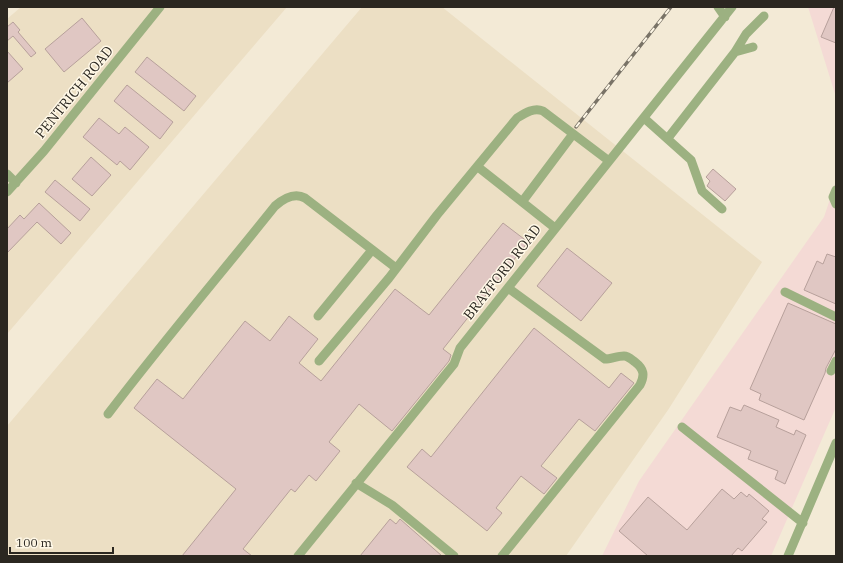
<svg xmlns="http://www.w3.org/2000/svg" width="843" height="563" font-family="'IBM Plex Serif',serif">
<style>
.commercial{fill:#f4dad5}
.built{fill:#ecdfc4}
.building{fill:#e0c7c3;stroke:#b7a09b}
.lines{fill:none;stroke-linecap:round;stroke-linejoin:round}
.minor{stroke:#9cb181;stroke-width:9}
.rail-casing{stroke:#797367;stroke-width:3.5}
.rail{stroke:#fff8e7;stroke-width:2;stroke-dasharray:6;stroke-linecap:butt}
.labels{text-anchor:middle;dominant-baseline:central;stroke-width:3;stroke-linejoin:round;paint-order:stroke}
.street-label{font-size:14px;fill:#2b2720;stroke:#fff8e7}
</style>
<rect width="100%" height="100%" fill="#f3ead6"/>
<!-- commercial -->
<path class="commercial" d="M 808,7 L 836,7 L 836,97 Z
M 836,181 L 836,407 L 771,556 L 602,556 L 639,481 L 824,217 Z"/>
<!-- built -->
<path class="built" d="M 21,7 L 287,7 L 7,334 L 7,19 Z
M 362,7 L 442,7 L 762,262 L 668,410 L 566,556 L 7,556 L 7,426 Z"/>
<!-- building -->
<path class="building" d="M 834,7 L 836,7 L 836,43 L 821,37 Z
M 82,18 L 101,41 L 64,72 L 45,49 Z
M 13,22 L 20,30 L 18,32 L 36,53 L 31,57 L 13,36 L 7,41 L 7,27 Z
M 7,51 L 23,69 L 7,83 Z
M 147,57 L 196,96 L 184,111 L 135,72 Z
M 127,85 L 173,122 L 160,139 L 114,101 Z
M 99,118 L 119,134 L 125,127 L 149,147 L 130,170 L 120,161 L 117,165 L 83,137 Z
M 91,157 L 111,175 L 92,196 L 72,179 Z
M 713,169 L 736,189 L 725,201 L 707,186 L 710,181 L 706,177 Z
M 55,180 L 90,209 L 80,221 L 45,192 Z
M 39,203 L 71,233 L 61,244 L 37,222 L 7,253 L 7,229 L 20,215 L 24,219 Z
M 503,223 L 528,242 L 443,349 L 451,355 L 449,361 L 392,431 L 359,404 L 329,442 L 340,451 L 316,481 L 309,475 L 295,492 L 291,489 L 243,549 L 252,556 L 182,556 L 236,489 L 134,408 L 157,379 L 183,399 L 245,321 L 270,341 L 289,316 L 318,339 L 299,363 L 321,381 L 395,289 L 429,315 Z
M 567,248 L 612,283 L 581,321 L 537,286 Z
M 827,254 L 836,257 L 836,304 L 804,290 L 817,261 L 823,264 Z
M 788,303 L 836,324 L 836,349 L 826,368 L 825,373 L 804,420 L 759,400 L 761,394 L 750,389 Z
M 534,328 L 609,388 L 621,373 L 634,383 L 595,431 L 579,419 L 541,466 L 557,478 L 544,494 L 521,476 L 496,508 L 502,513 L 487,531 L 407,467 L 422,449 L 431,457 Z
M 744,405 L 779,420 L 776,427 L 794,435 L 796,430 L 806,435 L 785,484 L 775,479 L 778,471 L 748,459 L 751,451 L 717,437 L 730,407 L 741,411 Z
M 722,489 L 734,499 L 741,492 L 747,497 L 749,494 L 769,511 L 762,519 L 767,522 L 742,551 L 738,548 L 731,556 L 648,556 L 619,531 L 648,497 L 687,530 Z
M 390,519 L 396,524 L 400,519 L 442,556 L 360,556 Z"/>
<g class="lines">
<!-- minor -->
<path class="minor" d="M 718,7 L 725,17
M 735,52 L 746,34 L 764,16
M 644,118 L 691,160 L 702,191 L 722,209
M 668,138 L 735,52 L 753,47
M 478,167 L 555,228
M 7,174 L 16,183
M 836,190 L 833,197 L 836,204
M 7,192 L 44,151 L 160,7
M 522,202 L 573,134
M 785,292 L 836,317
M 318,316 L 372,250
M 319,361 L 389,278 L 437,215 L 517,118 C 525,113 534,107 543,111 L 609,161
M 831,371 L 836,361
M 108,414 C 162,343 219,276 275,206 C 283,199 294,192 305,198 L 396,268
M 682,427 L 803,523
M 356,483 L 392,505 L 454,556
M 298,556 L 454,364 L 460,348 L 732,7
M 502,556 L 640,385 C 645,375 644,369 635,362 C 631,359 628,356 624,356 C 617,356 611,359 605,359 L 508,288
M 788,556 L 836,443"/>
<!-- rail casing -->
<g class="rail-casing">
<path id="rail" d="M 576,127 L 671,7"/>
</g>
<!-- rail -->
<use href="#rail" class="rail"/>
</g>
<g class="labels">
<!-- street labels -->
<g class="street-label">
<text transform="translate(74 92) rotate(-51)">PENTRICH ROAD</text>
<text transform="translate(502 272) rotate(-52)">BRAYFORD ROAD</text>
</g>
</g>
<!-- border -->
<rect width="843" height="563" fill="none" stroke="#2b2720" stroke-width="16"/>
<!-- scale -->
<path d="M10 547v6h103v-6" fill="none" stroke="#2b2720" stroke-width="2"/>
<text x="16" y="547" font-size="12" fill="#2b2720" stroke="#fff8e7" stroke-width="3" paint-order="stroke">100 m</text>
</svg>
